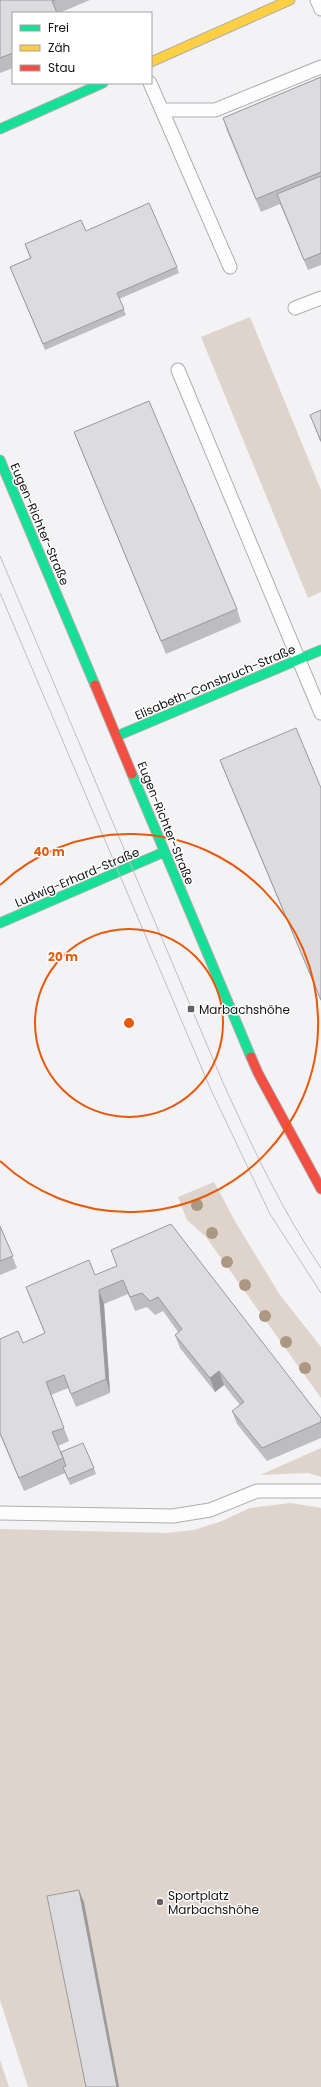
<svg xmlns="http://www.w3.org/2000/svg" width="321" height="2087" font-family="Poppins,sans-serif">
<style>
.green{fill:#ded4cb}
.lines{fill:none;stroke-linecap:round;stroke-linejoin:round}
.lane-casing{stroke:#afaeaf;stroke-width:15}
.fast-casing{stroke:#afaeaf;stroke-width:11}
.slow-casing{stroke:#afaeaf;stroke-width:11}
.jam-casing{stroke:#afaeaf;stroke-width:11}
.lane{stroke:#fdfdfd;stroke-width:13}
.fast{stroke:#16e098;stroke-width:9}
.slow{stroke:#ffcf43;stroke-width:9}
.jam{stroke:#f24e42;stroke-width:9}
.tram{stroke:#c0bfc0;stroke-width:1}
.tree{fill:#ab9782}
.wall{fill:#bdbcbe}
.shaded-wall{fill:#9a999b}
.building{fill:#dcdbdd;stroke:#9a999b}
.ring{fill:none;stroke:#e8590c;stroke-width:2}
.poi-dot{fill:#626163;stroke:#fff;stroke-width:1.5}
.labels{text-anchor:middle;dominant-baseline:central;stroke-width:3;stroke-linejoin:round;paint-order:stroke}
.street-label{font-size:12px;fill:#141315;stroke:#fff}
.poi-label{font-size:12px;fill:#141315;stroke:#fff;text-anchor:start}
.centre{fill:#e8590c;stroke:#fff;stroke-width:2}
.ring-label{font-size:12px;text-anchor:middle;font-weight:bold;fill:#e8590c;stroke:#fff;stroke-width:3;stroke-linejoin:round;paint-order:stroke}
</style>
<rect width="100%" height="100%" fill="#f3f2f4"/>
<!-- green -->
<path class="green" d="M 250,317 L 321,490 L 321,592 L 308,598 L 201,337 Z
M 214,1182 L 236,1223 L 280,1295 L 321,1347 L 321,1398 L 206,1237 L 187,1220 L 178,1197 Z
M 321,1448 L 321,1477 L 308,1473 L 260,1475 Z
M 291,1503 L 321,1508 L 321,2087 L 28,2087 L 0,2000 L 0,1529 L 167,1533 L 194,1530 L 222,1521 L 250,1508 Z
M 0,2060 L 9,2087 L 0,2087 Z"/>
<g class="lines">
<!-- lane casing -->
<g class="lane-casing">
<path id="lane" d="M 317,0 L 321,9
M 150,83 L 230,267
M 162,110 L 215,110 L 321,67
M 295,308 L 321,298
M 178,370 L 321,713
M 0,1513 L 173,1516 L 210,1510 L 257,1491 L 321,1491"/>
</g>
<!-- fast casing -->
<g class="fast-casing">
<path id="fast" d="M 0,129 L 103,83
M 0,460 L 95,685
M 117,736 L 321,650
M 132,774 L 251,1057
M 0,923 L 164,852"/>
</g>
<!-- slow casing -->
<g class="slow-casing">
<path id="slow" d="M 151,62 L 290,0"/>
</g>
<!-- jam casing -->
<g class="jam-casing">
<path id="jam" d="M 95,685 L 132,774
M 251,1057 L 258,1073 L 321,1189"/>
</g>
<!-- lane -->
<use href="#lane" class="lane"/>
<!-- fast -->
<use href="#fast" class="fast"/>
<!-- slow -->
<use href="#slow" class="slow"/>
<!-- jam -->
<use href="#jam" class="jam"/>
<!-- tram -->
<path class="tram" d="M 0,556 L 224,1085 C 253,1148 282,1211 321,1268
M 0,593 L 211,1090 L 270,1214 L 321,1293"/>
</g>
<!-- trees -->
<g class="tree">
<circle cx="197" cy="1205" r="6"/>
<circle cx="212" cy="1233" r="6"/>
<circle cx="227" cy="1262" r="6"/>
<circle cx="245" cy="1285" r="6"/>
<circle cx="265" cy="1316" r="6"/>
<circle cx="286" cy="1342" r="6"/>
<circle cx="305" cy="1368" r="6"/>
</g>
<!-- wall -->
<path class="wall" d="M 0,0 L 90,0 L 59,13 L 13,13 L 13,68 L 0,73 Z
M 321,77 L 321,265 L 308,270 L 280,204 L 261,212 L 227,131 L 223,118 Z
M 86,231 L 177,267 L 179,273 L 119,299 L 126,315 L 45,350 L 10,267 L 30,258 L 25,244 Z
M 321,410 L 321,443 L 310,415 Z
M 74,432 L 237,609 L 241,622 L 166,654 L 79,445 Z
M 220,760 L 321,788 L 321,1001 L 225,773 Z
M 0,1226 L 17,1268 L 0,1275 Z
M 117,1266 L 321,1418 L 321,1438 L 267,1461 L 237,1424 L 232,1411 L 240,1405 L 224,1385 L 215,1392 L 180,1348 L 175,1335 L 178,1332 L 163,1311 L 155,1315 L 147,1307 L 135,1311 L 128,1294 L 104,1304 L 110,1393 L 76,1407 L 68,1388 L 51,1395 L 69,1441 L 58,1446 L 61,1452 L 94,1468 L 96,1474 L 70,1485 L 65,1473 L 24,1491 L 0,1435 L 0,1339 L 23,1343 L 45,1334 L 31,1300 L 26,1287 L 95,1275 Z"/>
<!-- shaded-wall -->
<path class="shaded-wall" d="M 99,1290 L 104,1304 L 110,1393 L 106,1379 Z
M 219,1371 L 224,1385 L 215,1392 L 210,1378 Z
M 79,1890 L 84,1902 L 119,2087 L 117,2087 Z"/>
<!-- building -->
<path class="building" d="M 0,0 L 55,0 L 52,1 L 57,13 L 13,13 L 13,53 L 0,58 Z
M 321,77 L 321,172 L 256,199 L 223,118 Z
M 321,176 L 321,253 L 304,260 L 277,194 Z
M 149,203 L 177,267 L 117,293 L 124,309 L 43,344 L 10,267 L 31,258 L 25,244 L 81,220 L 86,231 Z
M 149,401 L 237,609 L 161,641 L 74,432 Z
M 321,410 L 321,441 L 310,415 Z
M 296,728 L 321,788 L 321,1000 L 220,760 Z
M 171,1224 L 321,1418 L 321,1422 L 262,1448 L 232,1411 L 244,1402 L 219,1371 L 210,1378 L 175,1335 L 182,1329 L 158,1297 L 150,1301 L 142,1293 L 130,1297 L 123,1280 L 99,1290 L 106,1379 L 71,1394 L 64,1375 L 46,1382 L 64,1428 L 52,1432 L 63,1458 L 19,1478 L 0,1433 L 0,1339 L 18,1331 L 23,1343 L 45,1333 L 26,1287 L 89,1260 L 95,1275 L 117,1266 L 111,1250 Z
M 0,1226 L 13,1256 L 0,1261 Z
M 83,1443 L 94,1468 L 68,1479 L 63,1467 L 66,1466 L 61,1452 Z
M 79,1890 L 117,2087 L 86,2087 L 47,1896 Z"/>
<!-- distance rings -->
<g class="ring">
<circle cx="129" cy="1023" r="94"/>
<path d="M0 885A189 189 0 1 1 0 1161"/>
</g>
<!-- markers -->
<g class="poi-dot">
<rect x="187" y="1005" width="8" height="8" rx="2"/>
<circle cx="160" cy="1902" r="4"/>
</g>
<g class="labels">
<!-- street labels -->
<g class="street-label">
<text transform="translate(40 524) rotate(67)">Eugen-Richter-Straße</text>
<text transform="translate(215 682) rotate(-23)">Elisabeth-Consbruch-Straße</text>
<text transform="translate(166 823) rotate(68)">Eugen-Richter-Straße</text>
<text transform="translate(77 877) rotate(-23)">Ludwig-Erhard-Straße</text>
</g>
<!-- poi labels -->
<g class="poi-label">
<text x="199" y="1009">Marbachshöhe</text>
<text x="168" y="1895">Sportplatz<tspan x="168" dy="14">Marbachshöhe</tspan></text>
</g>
</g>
<circle cx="129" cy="1023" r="6" class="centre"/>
<g class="ring-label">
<text x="49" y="856">40 m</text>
<text x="63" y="961">20 m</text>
</g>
<!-- legend -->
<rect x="12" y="12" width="140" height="72" fill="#ffffff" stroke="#a1a1a1"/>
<rect x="20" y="25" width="20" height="6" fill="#16e098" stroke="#a1a1a1"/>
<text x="48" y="32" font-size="12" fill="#141315">Frei</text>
<rect x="20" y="45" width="20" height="6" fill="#ffcf43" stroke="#a1a1a1"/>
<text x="48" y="52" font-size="12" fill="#141315">Zäh</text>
<rect x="20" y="65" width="20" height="6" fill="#f24e42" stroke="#a1a1a1"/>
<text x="48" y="72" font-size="12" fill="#141315">Stau</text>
</svg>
